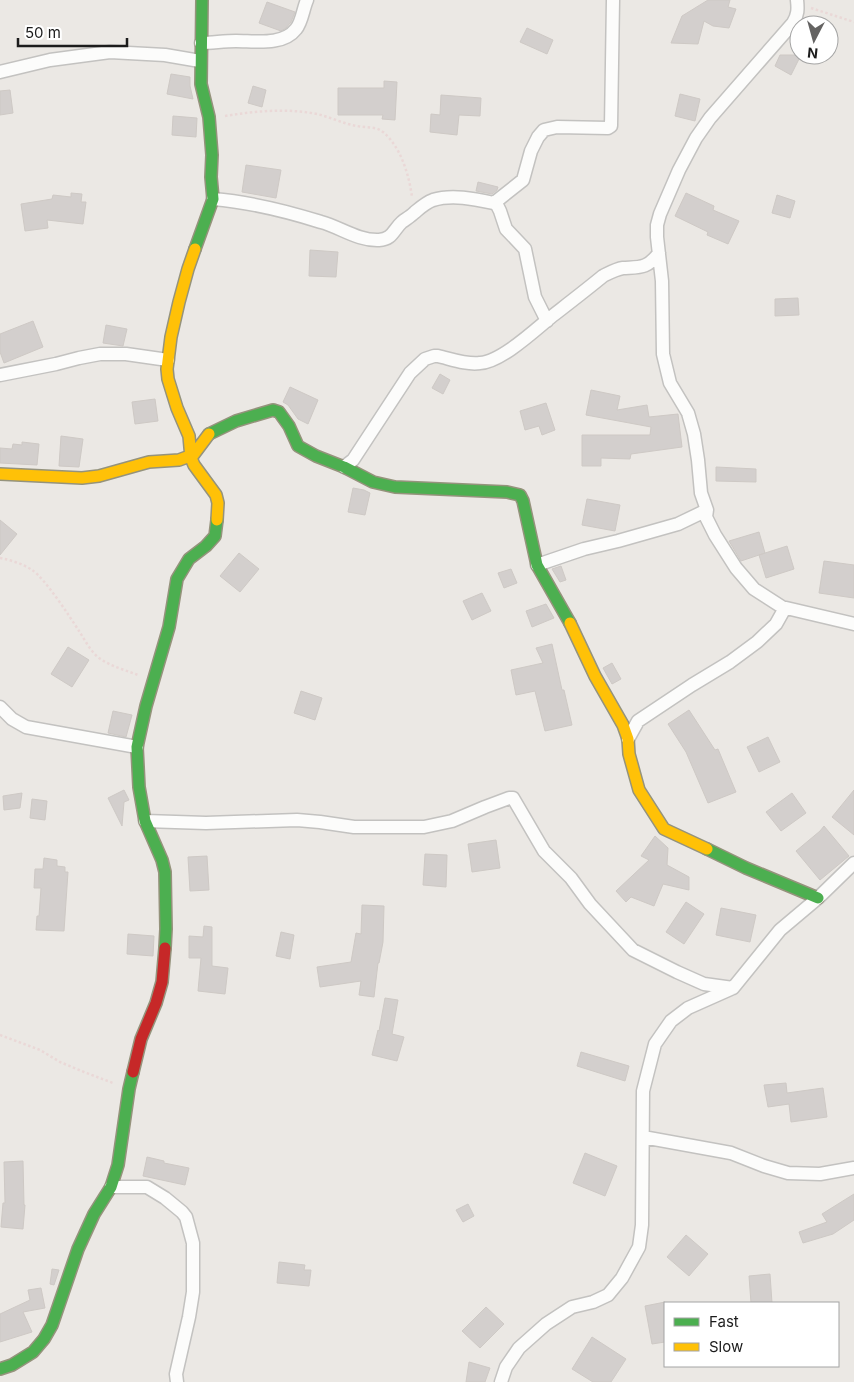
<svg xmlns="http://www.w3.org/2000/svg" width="854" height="1382" font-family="Inter,sans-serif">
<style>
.building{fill:#d3cfcd;stroke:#cec9c5}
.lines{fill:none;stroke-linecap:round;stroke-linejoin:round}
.street-casing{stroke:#c3c2c0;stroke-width:15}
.fast-casing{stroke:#95937c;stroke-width:14}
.slow-casing{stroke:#95937c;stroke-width:14}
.jam-casing{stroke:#95937c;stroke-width:14}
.path{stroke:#ead8d7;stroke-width:2.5;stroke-dasharray:2.5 2.5;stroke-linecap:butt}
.street{stroke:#fcfcfb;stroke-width:12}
.fast{stroke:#4caf50;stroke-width:11}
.slow{stroke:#ffc107;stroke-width:11}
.jam{stroke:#c62828;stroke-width:11}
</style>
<rect width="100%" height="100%" fill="#ebe8e4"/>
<!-- building -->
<path class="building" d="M 708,0 L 730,0 L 728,7 L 736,9 L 729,28 L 713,26 L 704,21 L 698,44 L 671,43 L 682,16 Z
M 267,2 L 295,12 L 291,22 L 286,28 L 281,31 L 259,23 Z
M 527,28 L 553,40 L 547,54 L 520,42 Z
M 780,55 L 801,55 L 791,75 L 775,66 Z
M 171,74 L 190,77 L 190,86 L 193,99 L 167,94 Z
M 384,81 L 397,82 L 395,120 L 382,119 L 383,115 L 338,115 L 338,88 L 384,88 Z
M 253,86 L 266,90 L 262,107 L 248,103 Z
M 10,90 L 13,113 L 0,115 L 0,91 Z
M 680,94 L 700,99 L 695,121 L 675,116 Z
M 441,95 L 481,98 L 480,116 L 459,115 L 457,135 L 430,132 L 431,114 L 440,115 Z
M 173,116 L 197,118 L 196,137 L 172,135 Z
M 246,165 L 281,170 L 276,198 L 242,192 Z
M 478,182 L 498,187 L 497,190 L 492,194 L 476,191 Z
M 71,193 L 82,194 L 81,202 L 86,202 L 83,224 L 47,220 L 48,228 L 25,231 L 21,204 L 52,199 L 53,195 L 71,197 Z
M 686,193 L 714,206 L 713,210 L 739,221 L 728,244 L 707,235 L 708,232 L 675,216 Z
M 777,195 L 795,201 L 790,218 L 772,213 Z
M 310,250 L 338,252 L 336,277 L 309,276 Z
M 798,298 L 799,315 L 775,316 L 775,299 Z
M 33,321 L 43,347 L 4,363 L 0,352 L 0,334 Z
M 106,325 L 127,329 L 123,346 L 103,343 Z
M 440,374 L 450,380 L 443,394 L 432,388 Z
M 290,387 L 318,400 L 308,424 L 298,419 L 288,405 L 283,402 Z
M 591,390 L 620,396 L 617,410 L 647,405 L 649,417 L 678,414 L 682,447 L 631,454 L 630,459 L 601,458 L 601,466 L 582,466 L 582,435 L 650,435 L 651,427 L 586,415 Z
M 155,399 L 158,421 L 135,424 L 132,402 Z
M 546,403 L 555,430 L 542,435 L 539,426 L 525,430 L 520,411 Z
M 61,436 L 83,439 L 79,467 L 59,466 Z
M 22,442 L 39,444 L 37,465 L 0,463 L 0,448 L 12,449 L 13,444 L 22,445 Z
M 716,467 L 756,469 L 756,482 L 716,481 Z
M 353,488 L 364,490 L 370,493 L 365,515 L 348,512 Z
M 587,499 L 620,505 L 615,531 L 582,525 Z
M 0,520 L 17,534 L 0,555 Z
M 759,532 L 765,553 L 741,561 L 729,541 Z
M 787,546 L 794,569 L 766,578 L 759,555 Z
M 239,553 L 259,569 L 240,592 L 220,576 Z
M 824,561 L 854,565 L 854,598 L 819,593 Z
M 561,566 L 566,580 L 560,582 L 552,569 Z
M 511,569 L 517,583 L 504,588 L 498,573 Z
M 482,593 L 491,611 L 472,620 L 463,601 Z
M 546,604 L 554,618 L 532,627 L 526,611 Z
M 552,644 L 562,690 L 564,690 L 572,725 L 545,731 L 535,691 L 516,695 L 511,670 L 543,663 L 536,648 Z
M 68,647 L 89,660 L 72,687 L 51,674 Z
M 612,663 L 621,679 L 612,684 L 603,668 Z
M 301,691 L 322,698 L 315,720 L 294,713 Z
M 689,710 L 715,750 L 718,749 L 736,792 L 708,803 L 686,752 L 668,724 Z
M 113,711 L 132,715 L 126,737 L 108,733 Z
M 768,737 L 780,762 L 759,772 L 747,747 Z
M 124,790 L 129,800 L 124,802 L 122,826 L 108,798 Z
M 854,790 L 854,835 L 832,817 Z
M 22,793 L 20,808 L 4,810 L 3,796 Z
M 792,793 L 806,813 L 781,831 L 766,812 Z
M 32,799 L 47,801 L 45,820 L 30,818 Z
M 824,826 L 849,856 L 820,880 L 796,851 L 820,831 Z
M 655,836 L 668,848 L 667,865 L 689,877 L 689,890 L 663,884 L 654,906 L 631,897 L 626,902 L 616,891 L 649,860 L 641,856 Z
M 496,840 L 500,868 L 472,872 L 468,844 Z
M 425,854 L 447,855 L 446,887 L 423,885 Z
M 207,856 L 209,890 L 190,891 L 188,857 Z
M 44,858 L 57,860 L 57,866 L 65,867 L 65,872 L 68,872 L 64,931 L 36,930 L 37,916 L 39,916 L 41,888 L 34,888 L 35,869 L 43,869 Z
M 686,902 L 704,914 L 684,944 L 666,932 Z
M 362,905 L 384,906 L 383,942 L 379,963 L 378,963 L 374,997 L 359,995 L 361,981 L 320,987 L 317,967 L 351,962 L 356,933 L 361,934 Z
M 721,908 L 756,915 L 750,942 L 716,935 Z
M 204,926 L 212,927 L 212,966 L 228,968 L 225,994 L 198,991 L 201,958 L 189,958 L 189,936 L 203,937 Z
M 281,932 L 294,935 L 290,959 L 276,956 Z
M 128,934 L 154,936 L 153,956 L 127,954 Z
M 385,998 L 398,1000 L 392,1034 L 404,1037 L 397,1061 L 372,1055 L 378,1030 L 379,1031 Z
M 581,1052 L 629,1066 L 625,1081 L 577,1066 Z
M 786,1083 L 787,1093 L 823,1088 L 827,1117 L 791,1122 L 789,1104 L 768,1107 L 764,1085 Z
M 585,1153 L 617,1166 L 605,1196 L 573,1183 Z
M 147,1157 L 164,1161 L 164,1163 L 189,1168 L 185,1185 L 143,1176 Z
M 23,1161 L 24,1205 L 25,1205 L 23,1229 L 1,1227 L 3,1203 L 5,1203 L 4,1162 Z
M 854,1194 L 854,1220 L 833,1234 L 803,1243 L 799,1232 L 827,1222 L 822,1214 Z
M 468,1204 L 474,1216 L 463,1222 L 456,1210 Z
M 686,1235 L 708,1254 L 689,1276 L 667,1257 Z
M 279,1262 L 305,1265 L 304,1270 L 311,1270 L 309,1286 L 277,1283 Z
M 52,1269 L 59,1270 L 54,1285 L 50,1284 Z
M 770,1274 L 772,1303 L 751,1303 L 749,1276 Z
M 41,1288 L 45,1308 L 23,1312 L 32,1332 L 0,1342 L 0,1314 L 30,1300 L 28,1290 Z
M 665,1302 L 665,1342 L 652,1344 L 645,1306 Z
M 486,1307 L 504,1324 L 480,1348 L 462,1331 Z
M 592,1337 L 626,1359 L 611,1382 L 593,1382 L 572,1369 Z
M 469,1362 L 490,1368 L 485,1382 L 466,1382 Z"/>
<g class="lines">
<!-- street casing -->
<g class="street-casing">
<path id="street" d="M 797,0 C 798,9 798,15 793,23 L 710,118 L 696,138 L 679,170 L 660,214 L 657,225 L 657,237 L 662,281 L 663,354 L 670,383 L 688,413 L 694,434 L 698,460 L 701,493 L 707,510 L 706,517 L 715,535 L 736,568 L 754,589 L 782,607 L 854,624
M 201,43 C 212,43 224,41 236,41 C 255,41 283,46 296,29 C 302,22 303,9 307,0
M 0,72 L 50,60 L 110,52 L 165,55 L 200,61
M 213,199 C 249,202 286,211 321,222 C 340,227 358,241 379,240 C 393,239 393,230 402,222 C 406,219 411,216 414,213 C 420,208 425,203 433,200 C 452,194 475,199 494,203 L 497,205 L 500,211 L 506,229 L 525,249 L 535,297 L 547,321
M 494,203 L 523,180 L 531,151 L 538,137 L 544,130 L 557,127 L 608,128 L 611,126 L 613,0
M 0,375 L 56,364 L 79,358 L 100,354 L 126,354 L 168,360
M 344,467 L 353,460 L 410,373 L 425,359 L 434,356 L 438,356 C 451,359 467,365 480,363 C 501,362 535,330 551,317 C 569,303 586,290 603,276 C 609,273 616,269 623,268 C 640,267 647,269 659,253
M 537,565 L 584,549 L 618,541 L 678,524 L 707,510
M 0,707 L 12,719 L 26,727 L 137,747
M 628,739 L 638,721 L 692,685 L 730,662 L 757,642 L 776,624 L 785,608
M 145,821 L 206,823 L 297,820 L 320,822 L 354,827 L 424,827 L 452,821 L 485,807 L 509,798 L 513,798 L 544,851 L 571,878 L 590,904 L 633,950 L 677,972 L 704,984 L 733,988
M 643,1137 L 731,1153 L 764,1166 L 788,1173 L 820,1174 L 854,1168
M 111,1187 L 147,1187 L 165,1198 L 182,1212 L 186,1217 L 193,1243 L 193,1292 L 189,1317 L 176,1374 L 177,1382
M 501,1382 L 506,1367 L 519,1348 L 546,1324 L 572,1307 L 593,1302 L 608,1295 L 622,1278 L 639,1247 L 642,1225 L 643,1091 L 655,1044 L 671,1021 L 688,1008 L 733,988 L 780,930 L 818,898 L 854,863"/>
</g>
<!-- fast casing -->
<g class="fast-casing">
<path id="fast" d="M 195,249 L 213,199 L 211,177 L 212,155 L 209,117 L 201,84 L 202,0
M 209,434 L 236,421 L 273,410 L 279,412 L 289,426 L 298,446 L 316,456 L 344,467 L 373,482 L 395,487 L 507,492 L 520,495 L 523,501 L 537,565 L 570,623
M 707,849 L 746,868 L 818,898
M 165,948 L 166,929 L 165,872 L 162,860 L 145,821 L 139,787 L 137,747 L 146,706 L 169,627 L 177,579 L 189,559 L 206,546 L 215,536 L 217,520
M 0,1369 L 12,1365 L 33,1352 L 44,1339 L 52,1325 L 78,1249 L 94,1214 L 111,1187 L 118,1165 L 129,1089 L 133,1072"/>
</g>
<!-- slow casing -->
<g class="slow-casing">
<path id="slow" d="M 195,249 L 188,269 L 179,302 L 171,337 L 167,369 L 168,379 L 177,408 L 189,436 L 191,458 L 194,465 L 216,495 L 218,503 L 217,520
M 0,474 L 82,478 L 99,476 L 149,462 L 179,460 L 187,457 L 191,458 L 209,434
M 570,623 L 595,676 L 623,725 L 628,739 L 629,754 L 639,790 L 664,829 L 707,849"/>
</g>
<!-- jam casing -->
<g class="jam-casing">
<path id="jam" d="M 133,1072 L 141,1039 L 156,1003 L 162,982 L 165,948"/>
</g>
<!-- path -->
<path class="path" d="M 811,8 L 854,22
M 225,116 C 256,111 286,108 317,114 C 330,117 344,124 357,126 C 366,128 376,126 383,132 C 401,147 409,175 412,197
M 0,558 C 11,560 23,564 32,570 C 44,577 70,617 79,631 C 85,640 90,651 99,658 C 110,666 125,670 138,675
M 0,1035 L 40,1050 L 60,1062 L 84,1072 L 113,1083"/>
<!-- street -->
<use href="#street" class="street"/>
<!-- fast -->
<use href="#fast" class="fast"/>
<!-- slow -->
<use href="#slow" class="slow"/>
<!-- jam -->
<use href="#jam" class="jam"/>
</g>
<!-- legend -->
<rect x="664" y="1302" width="175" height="65" fill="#ffffff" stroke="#a4a4a4"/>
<rect x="674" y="1318" width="25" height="8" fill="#4caf50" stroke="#a4a4a4"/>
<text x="709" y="1327" font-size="15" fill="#1c1c1c">Fast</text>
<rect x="674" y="1343" width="25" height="8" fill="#ffc107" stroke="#a4a4a4"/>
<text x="709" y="1352" font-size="15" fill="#1c1c1c">Slow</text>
<!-- north arrow -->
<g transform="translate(814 40) rotate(186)"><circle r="24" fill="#ffffff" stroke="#a4a4a4"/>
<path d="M0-4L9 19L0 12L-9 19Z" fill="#646362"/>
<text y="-8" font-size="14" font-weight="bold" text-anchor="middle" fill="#1c1c1c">N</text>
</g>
<!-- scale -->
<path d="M18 38v8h109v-8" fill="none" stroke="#1c1c1c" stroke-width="2.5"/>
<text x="25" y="38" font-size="15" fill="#1c1c1c" stroke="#ffffff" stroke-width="4" paint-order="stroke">50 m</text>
</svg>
